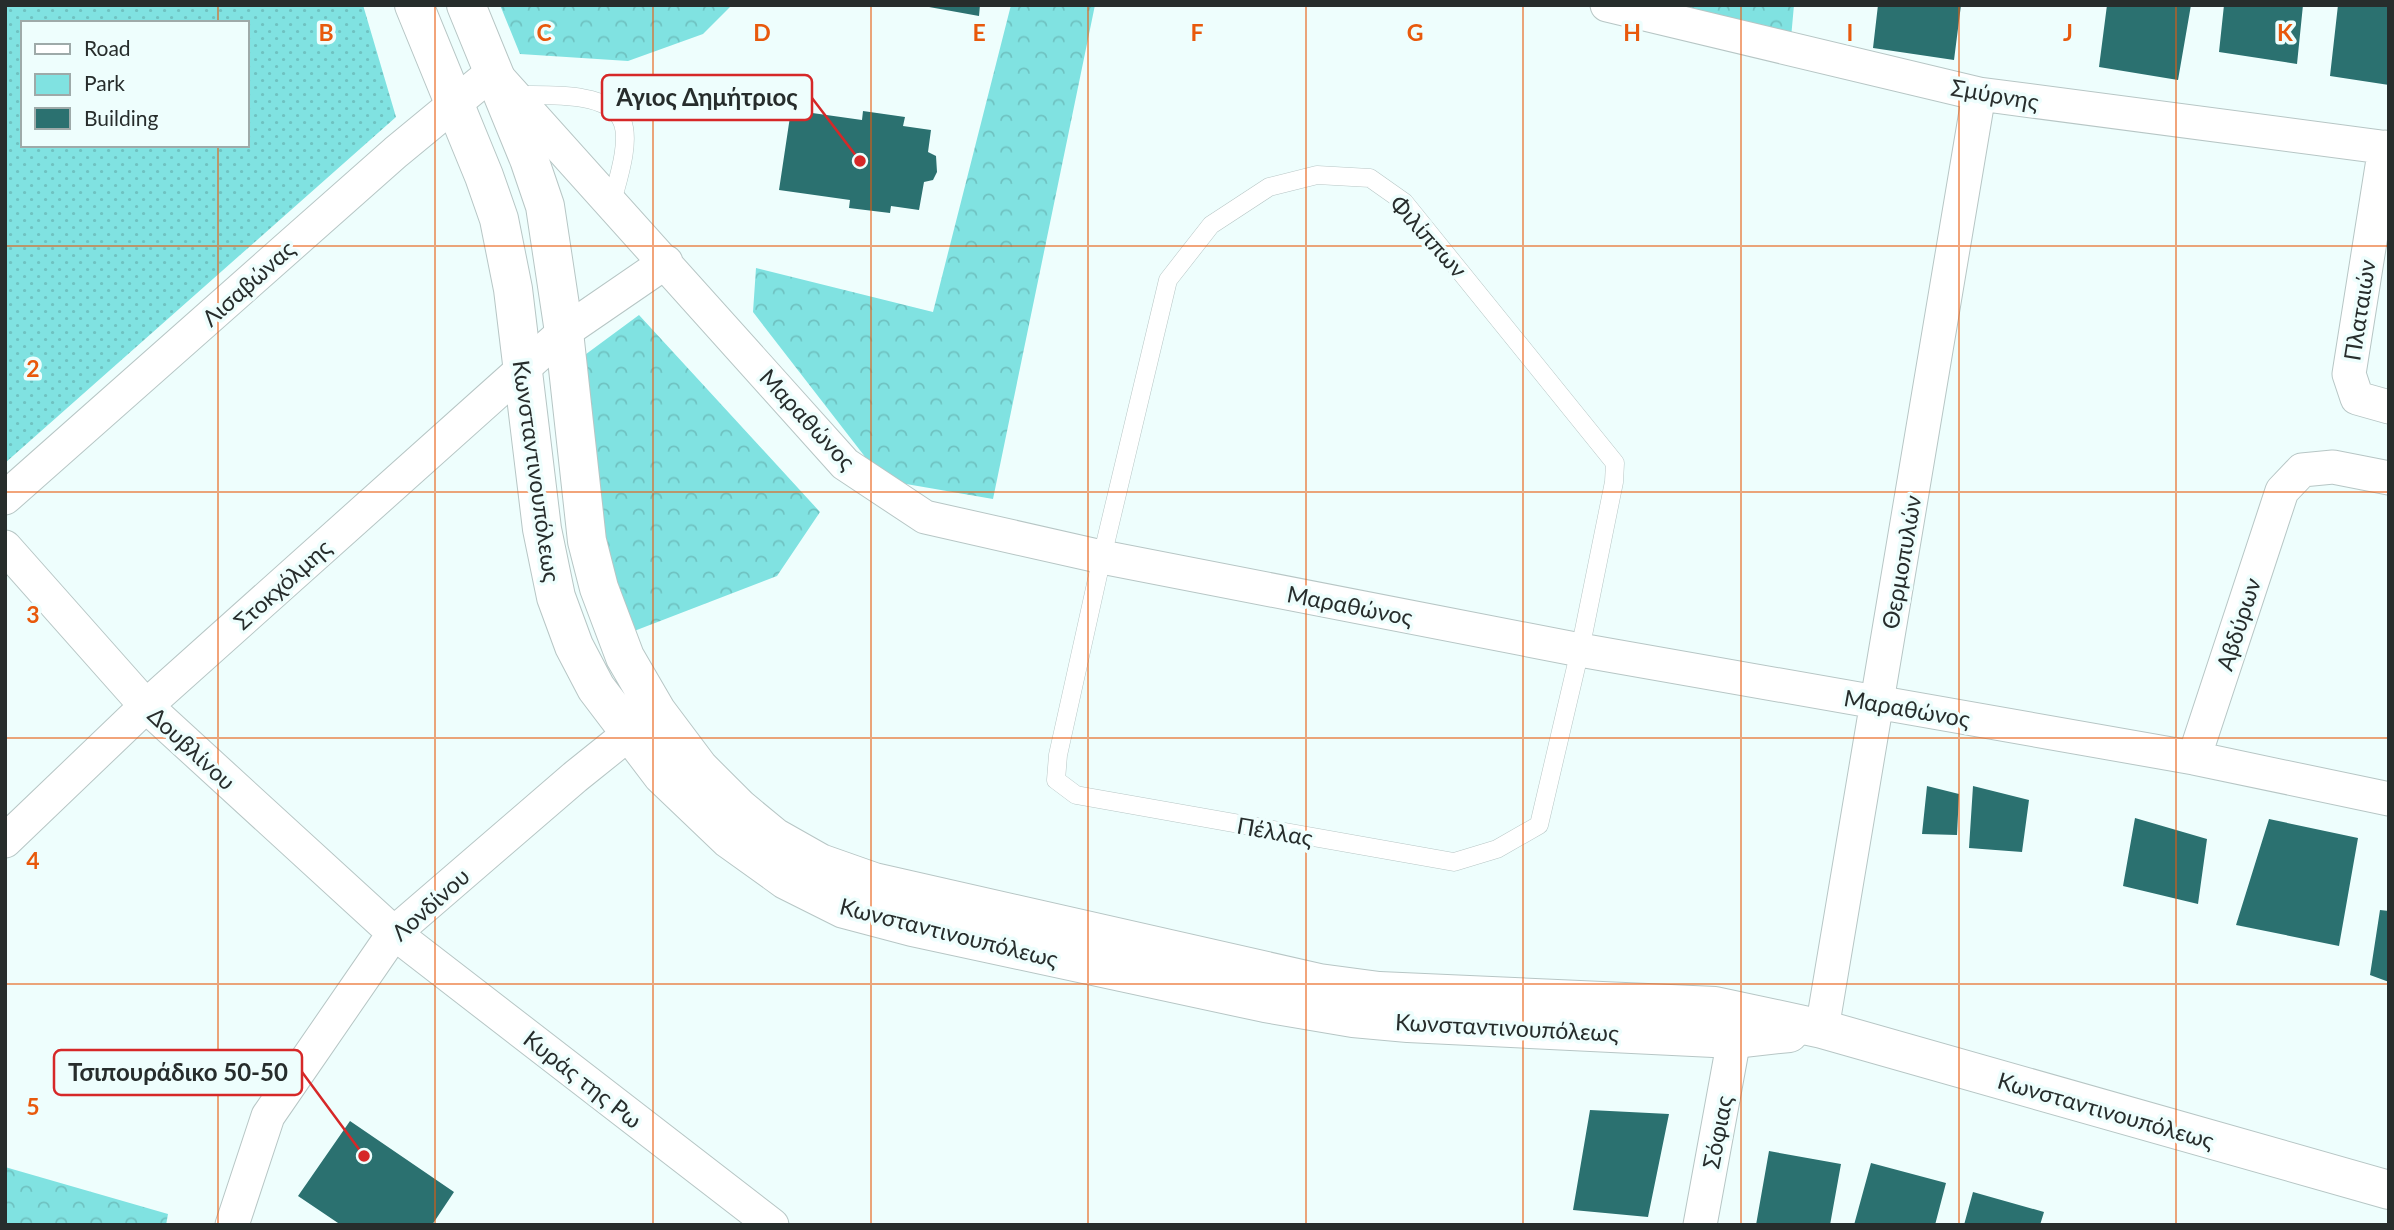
<svg xmlns="http://www.w3.org/2000/svg" width="2394" height="1230" font-family="Lato,sans-serif">
<style>
.green{fill:url(#green-dots);fill-rule:evenodd}
.forest{fill:url(#forest-crowns)}
.building{fill:#2b7170}
.lines{fill:none;stroke-linecap:round;stroke-linejoin:round}
.service-casing{stroke:#b7c6c5;stroke-width:19}
.minor-casing{stroke:#b7c6c5;stroke-width:35}
.secondary-casing{stroke:#b7c6c5;stroke-width:40}
.service{stroke:#fff;stroke-width:18}
.minor{stroke:#fff;stroke-width:33}
.secondary{stroke:#fff;stroke-width:38}
.grid{fill:none;stroke:#e8590c;stroke-width:2;stroke-opacity:0.55}
.labels{text-anchor:middle;dominant-baseline:central;stroke-width:7;stroke-linejoin:round;paint-order:stroke}
.street-label{font-size:23px;fill:#272d2c;stroke:#eefefd}
.grid-label{font-size:23px;text-anchor:middle;font-weight:bold;fill:#e8590c;stroke:#eefefd;stroke-width:7;stroke-linejoin:round;paint-order:stroke}
.leader{fill:none;stroke:#d62828;stroke-width:2.5}
.callout-dot{fill:#d62828;stroke:#eefefd;stroke-width:2.5}
.callout{fill:#eefefd;stroke:#d62828;stroke-width:2.5}
.callout-label{font-size:24px;text-anchor:middle;font-weight:bold;fill:#272d2c}
</style>
<defs>
<pattern id="green-dots" width="8" height="8" patternUnits="userSpaceOnUse" patternTransform="scale(1.75)"><rect width="8" height="8" fill="#80e2e1"/><path d="M2 2h.1M6 6h.1" fill="none" stroke="#6fc2c1" stroke-width="1.8" stroke-linecap="round"/></pattern>
<pattern id="forest-crowns" width="20" height="18" patternUnits="userSpaceOnUse" patternTransform="scale(1.75)"><rect width="20" height="18" fill="#80e2e1"/><path d="M2 6a3 3 0 1 1 6 0M12 15a3 3 0 1 1 6 0" fill="none" stroke="#6fc2c1"/></pattern>
</defs>
<rect width="100%" height="100%" fill="#eefefd"/>
<!-- green -->
<path class="green" d="M 5,5 L 363,5 L 396,117 L 5,463 ZM 23,23 L 247,23 L 247,145 L 23,145 Z"/>
<!-- forest -->
<path class="forest" d="M 500,5 L 732,5 L 703,34 L 628,61 L 520,54 Z
M 1011,5 L 1095,5 L 993,499 L 883,480 L 753,312 L 756,268 L 933,312 Z
M 1630,5 L 1794,5 L 1790,49 Z
M 639,315 L 820,512 L 777,576 L 629,633 L 580,452 L 578,360 Z
M 5,1167 L 168,1214 L 166,1225 L 5,1225 Z"/>
<!-- building -->
<path class="building" d="M 918,5 L 980,5 L 979,16 Z
M 1878,5 L 1961,5 L 1954,60 L 1873,48 Z
M 2107,5 L 2191,5 L 2178,80 L 2099,67 Z
M 2224,5 L 2303,5 L 2297,64 L 2219,52 Z
M 2338,5 L 2389,5 L 2389,85 L 2330,76 Z
M 791,110 L 862,120 L 863,111 L 905,117 L 903,126 L 931,130 L 928,152 L 936,156 L 937,172 L 933,180 L 924,182 L 919,210 L 891,206 L 890,213 L 849,208 L 850,200 L 779,190 Z
M 1927,786 L 1959,794 L 1957,835 L 1922,834 Z
M 1973,786 L 2029,800 L 2022,852 L 1969,848 Z
M 2135,818 L 2207,839 L 2198,904 L 2123,886 Z
M 2269,819 L 2358,838 L 2339,946 L 2236,925 Z
M 2380,910 L 2389,911 L 2389,982 L 2370,975 Z
M 1590,1110 L 1669,1114 L 1648,1217 L 1573,1210 Z
M 350,1121 L 454,1192 L 432,1225 L 341,1225 L 298,1196 Z
M 1769,1151 L 1841,1164 L 1830,1225 L 1756,1225 Z
M 1871,1163 L 1946,1183 L 1935,1225 L 1854,1225 Z
M 1973,1192 L 2044,1212 L 2040,1225 L 1964,1225 Z"/>
<g class="lines">
<!-- service casing -->
<g class="service-casing">
<path id="service" d="M 514,95 C 542,96 608,90 622,121 C 631,142 617,182 612,202
M 1317,175 L 1370,178 L 1404,202 L 1615,463 L 1614,482 L 1580,650 L 1539,825 L 1497,849 L 1454,862 L 1076,795 L 1056,780 L 1058,755 L 1102,557 L 1168,280 L 1211,225 L 1269,187 Z"/>
</g>
<!-- minor casing -->
<g class="minor-casing">
<path id="minor" d="M 1607,5 L 1979,94 L 2389,148
M 2385,147 L 2349,374 L 2357,398 L 2389,407
M 5,498 L 396,152 L 493,72 L 845,464 L 925,517 L 1102,557 L 1580,650 L 2194,758 L 2389,799
M 5,547 L 146,706 L 394,933 L 772,1225
M 2194,758 L 2282,491 L 2302,470 L 2333,467 L 2389,478
M 5,841 L 146,706 L 564,332 L 666,262
M 1822,1029 L 1979,94
M 232,1225 L 268,1116 L 394,933 L 575,777 L 651,716
M 1700,1225 L 1734,1039"/>
</g>
<!-- secondary casing -->
<g class="secondary-casing">
<path id="secondary" d="M 414,5 L 484,176 L 499,219 L 513,289 L 542,529 L 556,597 L 574,646 L 596,688 L 662,775 L 729,839 L 786,880 L 844,909 L 912,927 L 1265,1003 L 1353,1018 L 1408,1023 L 1734,1039 L 1789,1033
M 466,5 L 529,159 L 545,206 L 564,332 L 587,541 L 599,588 L 625,657 L 657,712 L 699,768 L 739,808 L 774,837 L 820,863 L 874,882 L 1319,983 L 1379,991 L 1715,1006 L 1822,1029 L 2389,1190"/>
</g>
<!-- service -->
<use href="#service" class="service"/>
<!-- minor -->
<use href="#minor" class="minor"/>
<!-- secondary -->
<use href="#secondary" class="secondary"/>
</g>
<!-- grid -->
<path class="grid" d="M 218,5 L 218,23M 435,5 L 435,1225M 653,5 L 653,1225M 871,5 L 871,1225M 1088,5 L 1088,1225M 1306,5 L 1306,1225M 1523,5 L 1523,1225M 1741,5 L 1741,1225M 1959,5 L 1959,1225M 2176,5 L 2176,1225M 218,145 L 218,1225M 5,246 L 2389,246M 5,492 L 2389,492M 5,738 L 2389,738M 5,984 L 2389,984"/>
<g class="labels">
<!-- street labels -->
<g class="street-label">
<text transform="translate(1995 94) rotate(10)">Σμύρνης</text>
<text transform="translate(1429 236) rotate(48)">Φιλίππων</text>
<text transform="translate(248 283) rotate(-42)">Λισαβώνας</text>
<text transform="translate(2359 310) rotate(-81)">Πλαταιών</text>
<text transform="translate(808 419) rotate(47)">Μαραθώνος</text>
<text transform="translate(537 471) rotate(82)">Κωνσταντινουπόλεως</text>
<text transform="translate(1901 562) rotate(-80)">Θερμοπυλών</text>
<text transform="translate(282 584) rotate(-42)">Στοκχόλμης</text>
<text transform="translate(1350 605) rotate(11)">Μαραθώνος</text>
<text transform="translate(2238 624) rotate(-72)">Αβδύρων</text>
<text transform="translate(1907 708) rotate(10)">Μαραθώνος</text>
<text transform="translate(192 748) rotate(43)">Δουβλίνου</text>
<text transform="translate(1275 831) rotate(10)">Πέλλας</text>
<text transform="translate(430 904) rotate(-42)">Λονδίνου</text>
<text transform="translate(949 932) rotate(14)">Κωνσταντινουπόλεως</text>
<text transform="translate(1507 1027) rotate(3)">Κωνσταντινουπόλεως</text>
<text transform="translate(583 1079) rotate(38)">Κυράς της Ρω</text>
<text transform="translate(2106 1110) rotate(16)">Κωνσταντινουπόλεως</text>
<text transform="translate(1717 1132) rotate(-79)">Σόφιας</text>
</g>
</g>
<g class="grid-label">
<text x="326" y="41">B</text>
<text x="544" y="41">C</text>
<text x="762" y="41">D</text>
<text x="979" y="41">E</text>
<text x="1197" y="41">F</text>
<text x="1415" y="41">G</text>
<text x="1632" y="41">H</text>
<text x="1850" y="41">I</text>
<text x="2068" y="41">J</text>
<text x="2285" y="41">K</text>
<text x="33" y="377">2</text>
<text x="33" y="623">3</text>
<text x="33" y="869">4</text>
<text x="33" y="1115">5</text>
</g>
<!-- callouts -->
<path class="leader" d="M860 161L812 98M364 1156L302 1072"/>
<g class="callout-dot">
<circle cx="860" cy="161" r="7"/>
<circle cx="364" cy="1156" r="7"/>
</g>
<g class="callout">
<rect x="602" y="75" width="210" height="45" rx="7"/>
<rect x="54" y="1050" width="248" height="45" rx="7"/>
</g>
<g class="callout-label">
<text x="707" y="106">Άγιος Δημήτριος</text>
<text x="178" y="1081">Τσιπουράδικο 50-50</text>
</g>
<!-- border -->
<rect width="2394" height="1230" fill="none" stroke="#272d2c" stroke-width="14"/>
<!-- legend -->
<rect x="21" y="21" width="228" height="126" fill="#eefefd" stroke="#9eaaa9" stroke-width="2"/>
<rect x="35" y="44" width="35" height="10" fill="#ffffff" stroke="#9eaaa9" stroke-width="2"/>
<text x="84" y="56" font-size="21" fill="#272d2c">Road</text>
<rect x="35" y="74" width="35" height="21" fill="#80e2e1" stroke="#9eaaa9" stroke-width="2"/>
<text x="84" y="91" font-size="21" fill="#272d2c">Park</text>
<rect x="35" y="108" width="35" height="21" fill="#2b7170" stroke="#9eaaa9" stroke-width="2"/>
<text x="84" y="126" font-size="21" fill="#272d2c">Building</text>
</svg>
